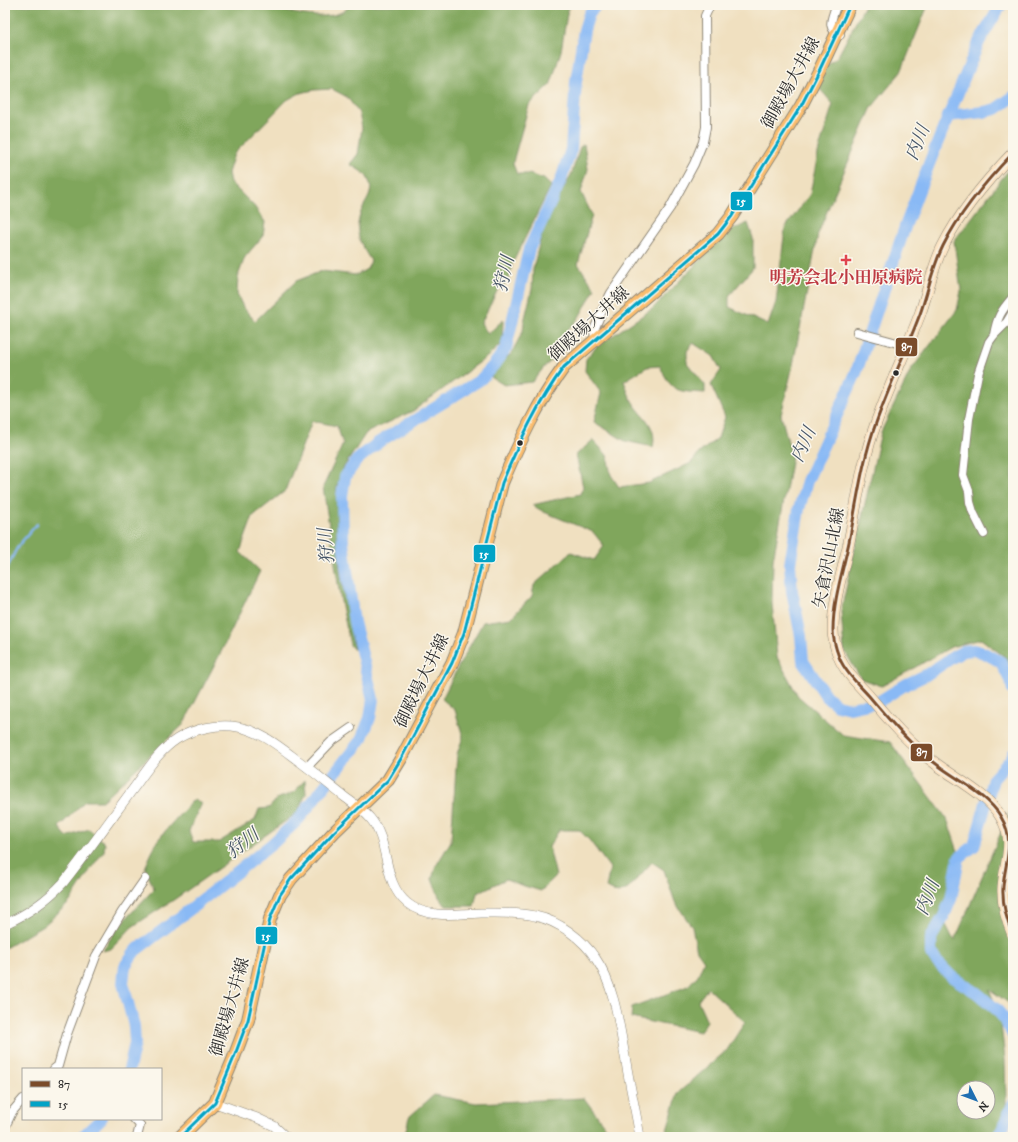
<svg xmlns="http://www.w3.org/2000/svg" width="1018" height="1142" font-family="'IM FELL DW Pica','Noto Serif JP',serif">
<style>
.forest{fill:#80a65c;stroke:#566844;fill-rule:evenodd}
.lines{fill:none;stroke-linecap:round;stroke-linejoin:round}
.stream{stroke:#89b9f5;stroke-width:2}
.river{stroke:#89b9f5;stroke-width:12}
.minor-casing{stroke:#8e8676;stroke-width:10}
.tertiary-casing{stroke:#8e8676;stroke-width:10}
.secondary-casing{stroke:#8e8676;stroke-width:12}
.primary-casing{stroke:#8e8676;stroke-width:14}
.minor{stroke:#fff;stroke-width:8}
.tertiary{stroke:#fff;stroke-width:9}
.secondary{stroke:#fde5c5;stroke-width:11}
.primary{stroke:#fbbd6e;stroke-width:12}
.bus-1-casing{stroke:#fbf7ec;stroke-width:6}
.bus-2-casing{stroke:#fbf7ec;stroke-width:6}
.bus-1{stroke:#7a4b2a;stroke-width:3}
.bus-2{stroke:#02a3c6;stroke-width:3}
.health-dot{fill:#e0444e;stroke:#fbf7ec;stroke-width:1.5}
.bus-dot{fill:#2b2b2b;stroke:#fbf7ec;stroke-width:1.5}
.labels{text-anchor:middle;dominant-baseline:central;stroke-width:3;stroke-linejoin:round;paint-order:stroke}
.street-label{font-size:17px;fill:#2b2b2b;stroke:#fbf7ec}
.health-label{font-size:17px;font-weight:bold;fill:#be3a42;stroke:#fbf7ec}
.water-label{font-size:18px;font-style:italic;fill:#475668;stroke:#fbf7ec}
.line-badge{stroke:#fbf7ec;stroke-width:1.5}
.badge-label{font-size:11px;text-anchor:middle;font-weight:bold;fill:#fff}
</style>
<rect width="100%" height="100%" fill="#fbf7ec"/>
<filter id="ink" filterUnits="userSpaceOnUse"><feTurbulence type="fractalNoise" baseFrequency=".025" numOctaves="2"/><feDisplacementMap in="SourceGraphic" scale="8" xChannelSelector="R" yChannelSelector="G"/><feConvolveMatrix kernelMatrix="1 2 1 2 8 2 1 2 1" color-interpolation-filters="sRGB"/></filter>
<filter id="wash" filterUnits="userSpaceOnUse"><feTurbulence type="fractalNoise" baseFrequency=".012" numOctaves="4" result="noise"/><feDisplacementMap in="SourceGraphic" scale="16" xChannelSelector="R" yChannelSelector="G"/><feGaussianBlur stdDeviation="0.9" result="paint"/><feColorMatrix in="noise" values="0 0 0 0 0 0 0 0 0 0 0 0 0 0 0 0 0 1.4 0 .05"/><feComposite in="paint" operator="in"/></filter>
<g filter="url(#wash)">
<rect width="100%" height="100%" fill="#f0e0c0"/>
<!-- forest -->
<path class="forest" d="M 5,5 L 265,5 C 285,12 336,26 350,5 L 571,5 L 568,8 L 561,51 L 552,80 L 550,85 L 529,105 L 514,158 L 513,164 L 517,174 L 529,174 L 544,179 L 551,186 L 512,264 L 509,280 L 496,293 L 481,323 L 488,334 L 503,320 L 502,343 L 487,357 L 413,411 L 366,433 L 344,467 L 337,486 L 337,534 L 340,570 L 354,650 L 350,645 L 340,596 L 323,487 L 343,444 L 337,426 L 312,421 L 285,491 L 253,516 L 240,552 L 260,571 L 220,654 L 183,725 L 102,801 L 85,801 L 59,827 L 67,837 L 89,829 L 105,843 L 104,851 L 92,867 L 69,903 L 43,926 L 5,948 ZM 332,89 L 347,97 L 359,113 L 362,128 L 358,154 L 350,164 C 355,168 364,172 367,177 C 377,194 363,202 360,215 C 354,234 361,245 371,261 L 367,269 L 356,275 L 322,271 L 296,281 L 255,321 L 243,307 L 237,294 L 238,276 L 245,257 L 263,236 L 265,222 L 254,206 L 230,182 L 228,173 L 234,154 L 287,100 L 300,93 L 314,90 Z
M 865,5 L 928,5 L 901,72 L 872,107 L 830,204 L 818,234 L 793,365 L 781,415 L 792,457 L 773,560 L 772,603 L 777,657 L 798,696 L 843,735 L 890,742 L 947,819 L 959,854 L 954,885 L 942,917 L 952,937 L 955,940 L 1013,804 L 1013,1006 L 989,989 L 1000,1016 L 1005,1059 L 1007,1137 L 665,1137 L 678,1093 L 727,1050 L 745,1022 L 708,988 L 698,1001 L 707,1021 L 700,1032 L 631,1018 L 632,1007 L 688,986 L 698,975 L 704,961 L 697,951 L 692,927 L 675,902 L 664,870 L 652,862 L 628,889 L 618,893 L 606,888 L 610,868 L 590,841 L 579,830 L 559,830 L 549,847 L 556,876 L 541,891 L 521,885 L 506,879 L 477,893 L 474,906 L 446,906 L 439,897 L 432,879 L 436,866 L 451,841 L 457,754 L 463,737 L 455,710 L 442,699 L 458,667 L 483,622 L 511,618 L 532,596 L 534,585 L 571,552 L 594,560 L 604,546 L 593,532 L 544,512 L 532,505 L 580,494 L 583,487 L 576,455 L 593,440 L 607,455 L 611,475 L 619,487 L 649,483 L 691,463 L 699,453 L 718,438 L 725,417 L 711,385 L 721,370 L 713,356 L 693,343 L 687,351 L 687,363 L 705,385 L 705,393 C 677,391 673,394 660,366 L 647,367 L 624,381 C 626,386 628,393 631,399 C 640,416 658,424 653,447 L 625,441 L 594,422 L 601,393 L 585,371 L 586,359 L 597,346 L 652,309 L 728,232 L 748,223 L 753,238 L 753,268 L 729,296 L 729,307 L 768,325 L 776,302 L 785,228 L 810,194 L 819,149 L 833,104 L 818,87 L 826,66 L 838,56 ZM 964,1088 L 988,1088 L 988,1112 L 964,1112 Z
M 584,144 L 588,169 L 581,192 L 592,215 L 578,264 L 595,289 L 578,319 L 563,336 L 566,349 L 546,365 L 532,382 L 504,385 L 491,377 L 499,363 L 511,354 L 523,331 L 524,322 L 532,289 L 533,269 L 546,216 L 571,176 L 580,147 Z
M 1013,164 L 1013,668 L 1005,657 L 981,639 L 951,647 L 882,686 L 861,679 L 844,650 L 841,611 L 881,432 L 911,370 L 957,310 L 961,291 L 954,241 Z
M 305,780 L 306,794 L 297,813 L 175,899 L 132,927 L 111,949 L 102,951 L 119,926 L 154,889 L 145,868 L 157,841 L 172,823 L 194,799 L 201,803 L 189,831 L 193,842 L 219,842 L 255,820 L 259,809 L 269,808 L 278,798 L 286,796 L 294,792 Z
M 434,1095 L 476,1103 L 584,1098 L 613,1137 L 406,1137 L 405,1134 L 409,1117 Z"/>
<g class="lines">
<!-- stream -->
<path class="stream" d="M 5,572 L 18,546 L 37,524"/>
<!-- river -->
<path class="river" d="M 1001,5 L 979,42 L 934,151 L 906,224 L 856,373 L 807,481 L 799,509 L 790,564 L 792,591 L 801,636 L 803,661 L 826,696 L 837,705 L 850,708 L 878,702 L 905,685 L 926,675 L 953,657 L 964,651 L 973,650 L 984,653 L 1001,662 L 1011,682 L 1013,690
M 948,116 L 984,112 L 996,109 L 1013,97
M 1013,754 L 1011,759 L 993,779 L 974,846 L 959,858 L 951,899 L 944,916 L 931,938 L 931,953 L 936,961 L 952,977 L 977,993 L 996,1009 L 1003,1017 L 1013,1035
M 129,1069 L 135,1043 L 134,1026 L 123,983 L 125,966 L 135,951 L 188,911 L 272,844 L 298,820 L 361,740 L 370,718 L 373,699 L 354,622 L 343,542 L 342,496 L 345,477 L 357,460 L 379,442 L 480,380 L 493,366 L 506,348 L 529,249 L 561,180 L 571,149 L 576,82 L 584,30 L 589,14 L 596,5
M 82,1137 L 101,1119
M 999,1137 L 1013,1104"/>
</g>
</g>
<g filter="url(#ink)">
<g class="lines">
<!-- minor casing -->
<g class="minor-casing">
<path id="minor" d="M 836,5 C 833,18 825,27 840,35
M 857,332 L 908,346
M 994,335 C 997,317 1001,311 1013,297
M 595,340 L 594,330 L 602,311 L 611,293 L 670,208 L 694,164 L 703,142 L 706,127 L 705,16 L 710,5
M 984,534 L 973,512 L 970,502 L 969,491 L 963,475 L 969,419 L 978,374 L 989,342 L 994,335 L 1007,322 L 1013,312
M 307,767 L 331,742 L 351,728
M 54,1069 L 58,1066 L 67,1034 L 96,956 L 122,912 L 145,879
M 134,1119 L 140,1125 L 137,1137
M 5,1127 L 12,1112 L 23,1099"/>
</g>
<!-- tertiary casing -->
<g class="tertiary-casing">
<path id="tertiary" d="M 5,924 C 28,914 46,901 63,883 C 86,854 108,823 130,793 C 144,775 157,752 177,739 C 193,729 219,723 238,727 C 260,731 279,746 296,759 C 313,771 329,785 346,798 C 354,804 363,810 370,818 C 391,842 381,881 407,903 C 426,919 458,914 481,913 C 499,913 518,912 535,916 C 559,921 583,939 596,959 C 615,986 620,1030 626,1062 C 630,1087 636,1112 640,1137
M 215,1103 L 257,1118 L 274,1126 L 286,1137"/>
</g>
<!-- secondary casing -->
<g class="secondary-casing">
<path id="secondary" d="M 1013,153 C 987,180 960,212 943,246 C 932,268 928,292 920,314 C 906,351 889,386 876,423 C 862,461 857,502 849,542 C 843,570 833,601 833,630 C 833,639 836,649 839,657 C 845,672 858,684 869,696 C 890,721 911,746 939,766 C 958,780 989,796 1001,817 C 1016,842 1005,861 1003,887 C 1002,904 1006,919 1013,935"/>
</g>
<!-- primary casing -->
<g class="primary-casing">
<path id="primary" d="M 180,1137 L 215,1103 L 233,1060 L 248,1020 L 270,919 L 280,895 L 291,879 L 334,832 L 388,780 L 402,757 L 452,663 L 464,633 L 502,483 C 519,443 538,402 564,367 L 718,234 L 732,216 L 801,106 L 820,69 L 850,5"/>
</g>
<!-- minor -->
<use href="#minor" class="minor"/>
<!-- tertiary -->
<use href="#tertiary" class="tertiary"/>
<!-- secondary -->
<use href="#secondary" class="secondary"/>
<!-- primary -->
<use href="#primary" class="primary"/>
<!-- bus-1 casing -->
<g class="bus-1-casing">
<path id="bus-1" d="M 1013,153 C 987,180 960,212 943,246 C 932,268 928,292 920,314 C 906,351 889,386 876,423 C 862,461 857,502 849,542 C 843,570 833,601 833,630 C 833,639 836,649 839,657 C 845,672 858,684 869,696 C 890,721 911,746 939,766 C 958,780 989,796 1001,817 C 1016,842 1005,861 1003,887 C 1002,904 1006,919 1013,935"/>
</g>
<!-- bus-2 casing -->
<g class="bus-2-casing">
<path id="bus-2" d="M 180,1137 L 215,1103 L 233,1060 L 248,1020 L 270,919 L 280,895 L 291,879 L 334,832 L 388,780 L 402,757 L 452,663 L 464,633 L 502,483 C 519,443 538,402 564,367 L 718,234 L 732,216 L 801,106 L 820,69 L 850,5"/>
</g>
<!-- bus-1 -->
<use href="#bus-1" class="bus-1"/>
<!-- bus-2 -->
<use href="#bus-2" class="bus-2"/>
</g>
</g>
<!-- markers -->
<path class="health-dot" d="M844 254h4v4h4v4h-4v4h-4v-4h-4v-4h4z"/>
<g class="bus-dot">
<circle cx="896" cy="373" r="3.5"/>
<circle cx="520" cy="443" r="3.5"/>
</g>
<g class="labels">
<!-- street labels -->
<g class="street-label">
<text transform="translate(791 83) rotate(-61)">御殿場大井線</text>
<text transform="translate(589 324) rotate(-42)">御殿場大井線</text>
<text transform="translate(829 558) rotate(-79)">矢倉沢山北線</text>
<text transform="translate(422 681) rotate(-64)">御殿場大井線</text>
<text transform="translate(230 1007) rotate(-74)">御殿場大井線</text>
</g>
<!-- health labels -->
<g class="health-label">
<text x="846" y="278">明芳会北小田原病院</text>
</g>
<!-- water labels -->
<g class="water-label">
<text transform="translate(918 143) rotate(-68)">内川</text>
<text transform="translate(505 274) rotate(-77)">狩川</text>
<text transform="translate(804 445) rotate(-66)">内川</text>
<text transform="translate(327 546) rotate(-95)">狩川</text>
<text transform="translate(243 844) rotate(-38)">狩川</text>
<text transform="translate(928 898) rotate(-69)">内川</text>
</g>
</g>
<g class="line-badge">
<rect x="730" y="191" width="23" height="20" rx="4" fill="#02a3c6"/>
<rect x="895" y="337" width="23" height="20" rx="4" fill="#7a4b2a"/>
<rect x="473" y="544" width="23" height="19" rx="4" fill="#02a3c6"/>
<rect x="910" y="743" width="23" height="19" rx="4" fill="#7a4b2a"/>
<rect x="255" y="926" width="23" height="19" rx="4" fill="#02a3c6"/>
</g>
<g class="badge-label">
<text x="741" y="205">15</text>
<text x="907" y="351">87</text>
<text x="484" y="558">15</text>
<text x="922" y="756">87</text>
<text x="266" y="940">15</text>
</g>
<!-- margin -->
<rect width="1018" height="1142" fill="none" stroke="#fbf7ec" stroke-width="20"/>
<!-- legend -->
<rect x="22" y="1068" width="140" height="52" fill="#fbf7ec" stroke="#a8a59f"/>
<rect x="30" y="1081" width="20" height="6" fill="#7a4b2a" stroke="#a8a59f"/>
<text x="58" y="1088" font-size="12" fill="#2b2b2b">87</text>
<rect x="30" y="1101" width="20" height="6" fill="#02a3c6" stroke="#a8a59f"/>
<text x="58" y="1108" font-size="12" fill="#2b2b2b">15</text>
<!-- north arrow -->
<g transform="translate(976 1100) rotate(132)"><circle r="19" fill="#fbf7ec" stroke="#a8a59f"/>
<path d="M0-3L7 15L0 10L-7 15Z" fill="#1f6fb2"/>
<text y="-6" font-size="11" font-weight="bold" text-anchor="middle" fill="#2b2b2b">N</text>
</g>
</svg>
